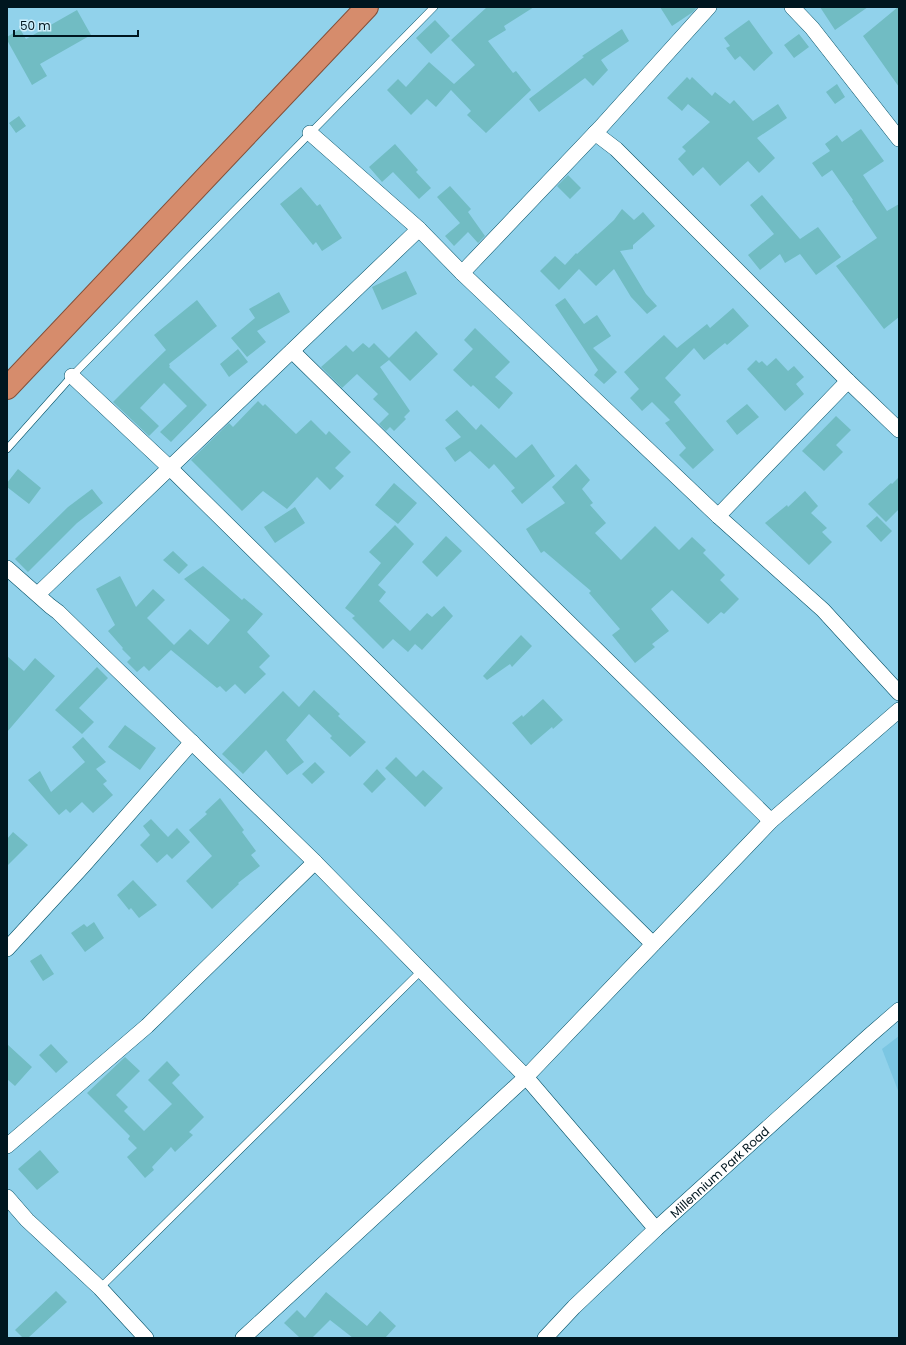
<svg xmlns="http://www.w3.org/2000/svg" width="906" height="1345" font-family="Poppins,sans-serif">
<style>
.built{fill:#7bc6e2}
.building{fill:#71bcc3}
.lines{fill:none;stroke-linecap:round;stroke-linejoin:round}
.service-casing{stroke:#055268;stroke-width:8}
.minor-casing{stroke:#055268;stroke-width:16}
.trunk-casing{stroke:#84503a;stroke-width:24}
.service{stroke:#fff;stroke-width:7}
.minor{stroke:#fff;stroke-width:15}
.trunk{stroke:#d68c6c;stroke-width:22}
.labels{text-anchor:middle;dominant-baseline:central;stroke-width:4;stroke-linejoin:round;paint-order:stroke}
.street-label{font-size:12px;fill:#00161f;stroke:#ceeefa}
</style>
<rect width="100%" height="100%" fill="#91d2eb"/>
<!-- built -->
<path class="built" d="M 899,1036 L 899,1093 L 882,1049 Z"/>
<!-- building -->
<path class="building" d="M 487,7 L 534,7 L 504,26 L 506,30 L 488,41 L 513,73 L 516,71 L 531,90 L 486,133 L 467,115 L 471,111 L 451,90 L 436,107 L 427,99 L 411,115 L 387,90 L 398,79 L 406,87 L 429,62 L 454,84 L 475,65 L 451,40 Z
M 660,7 L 697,7 L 693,12 L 672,26 Z
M 820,7 L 868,7 L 835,30 Z
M 898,7 L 899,7 L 899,87 L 863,36 Z
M 77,10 L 91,35 L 40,64 L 47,76 L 32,85 L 7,40 L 7,37 L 20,29 L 26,39 Z
M 435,20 L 450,36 L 431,54 L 416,38 Z
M 749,20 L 773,53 L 754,71 L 740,56 L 735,60 L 726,48 L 730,46 L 724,38 Z
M 622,29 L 629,41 L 601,60 L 608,70 L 593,86 L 585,78 L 539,112 L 529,99 L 584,57 L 582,56 Z
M 799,34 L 809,47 L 794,58 L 784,45 Z
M 687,77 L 690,80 L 692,77 L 712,96 L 715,92 L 730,104 L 734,100 L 753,121 L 778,104 L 787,118 L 757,138 L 775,158 L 759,173 L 748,161 L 720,186 L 703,167 L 693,176 L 678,159 L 686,151 L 682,147 L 710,122 L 688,104 L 682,111 L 667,98 Z
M 837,84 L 845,97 L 835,104 L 826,92 Z
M 19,116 L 26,126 L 16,133 L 9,123 Z
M 861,129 L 884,161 L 863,175 L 887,211 L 899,204 L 899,317 L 884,329 L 836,266 L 877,238 L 852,201 L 853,200 L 832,170 L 822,177 L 812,163 L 830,151 L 825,144 L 837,135 L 842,142 Z
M 395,144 L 418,170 L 416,172 L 431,188 L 419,199 L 393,172 L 382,182 L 369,167 Z
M 568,175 L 581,188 L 570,199 L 557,186 Z
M 450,186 L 471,209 L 468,212 L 485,236 L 478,243 L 468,232 L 454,246 L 445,236 L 460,223 L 437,197 Z
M 301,187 L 317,206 L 320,204 L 342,238 L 322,251 L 316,242 L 313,245 L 280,204 Z
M 762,195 L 800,239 L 818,227 L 841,257 L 816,275 L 800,254 L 785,263 L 780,254 L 760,270 L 748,255 L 774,234 L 750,205 Z
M 622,209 L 634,220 L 643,212 L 655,226 L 633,245 L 633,249 L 620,251 L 646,294 L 657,306 L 647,314 L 631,297 L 614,269 L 596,286 L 579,269 L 559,290 L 540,271 L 555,256 L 565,265 L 576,253 L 577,254 L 614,220 Z
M 406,271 L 417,294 L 382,310 L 372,287 Z
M 279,292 L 290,312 L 257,331 L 266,342 L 247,357 L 231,338 L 255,318 L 249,309 Z
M 565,298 L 584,324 L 597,315 L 611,336 L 593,348 L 617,372 L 604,384 L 594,375 L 598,370 L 555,305 Z
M 197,300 L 217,326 L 169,364 L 170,366 L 169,367 L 207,405 L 171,442 L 160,432 L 187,406 L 164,383 L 140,408 L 159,426 L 149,436 L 113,402 L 138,377 L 166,350 L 154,335 Z
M 733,308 L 749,326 L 727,345 L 725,343 L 704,360 L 694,348 L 665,378 L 681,395 L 674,402 L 714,450 L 693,469 L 679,455 L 686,448 L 665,423 L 670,420 L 652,402 L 642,411 L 630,398 L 639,389 L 624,372 L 664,335 L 677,348 L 707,324 L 710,328 Z
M 475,328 L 510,362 L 495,377 L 513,393 L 499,409 L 473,385 L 471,387 L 453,370 L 473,349 L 464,340 Z
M 416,331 L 438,354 L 410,381 L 389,360 L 380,367 L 410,411 L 404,417 L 406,419 L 394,431 L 390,427 L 386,431 L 379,424 L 389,414 L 373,399 L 378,394 L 357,374 L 342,388 L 321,367 L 346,345 L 353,352 L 363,343 L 369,348 L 374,343 L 389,358 Z
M 238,349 L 248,362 L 229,377 L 220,364 Z
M 776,358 L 788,371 L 794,366 L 804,377 L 796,384 L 804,394 L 785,411 L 747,369 L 756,360 L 759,363 L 762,361 L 767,366 Z
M 258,401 L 263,406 L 265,404 L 296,434 L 311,420 L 326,435 L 329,431 L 351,452 L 335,468 L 344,476 L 330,490 L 317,477 L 287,509 L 263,491 L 242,511 L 191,460 L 229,423 L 233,427 Z
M 747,404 L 759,417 L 737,435 L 726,421 Z
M 457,410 L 476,430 L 481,424 L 516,458 L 532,444 L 555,476 L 522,504 L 511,491 L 515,488 L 494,464 L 489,469 L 470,451 L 455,462 L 445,448 L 461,437 L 445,420 Z
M 836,416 L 851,430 L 836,445 L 843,452 L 824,471 L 802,451 Z
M 576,464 L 590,480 L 582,489 L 593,503 L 590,505 L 606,523 L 595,533 L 621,560 L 655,526 L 679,550 L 692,537 L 706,550 L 703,553 L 725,575 L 720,580 L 739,599 L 724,614 L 721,612 L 708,624 L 672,590 L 651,609 L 669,631 L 652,644 L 655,647 L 635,663 L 612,635 L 620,629 L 589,593 L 591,591 L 544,551 L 541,553 L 526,529 L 565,503 L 552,487 Z
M 18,469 L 41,488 L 29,504 L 7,487 L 7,483 Z
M 899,477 L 899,509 L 886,522 L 868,504 L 891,483 L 892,484 Z
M 394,483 L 417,503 L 398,524 L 375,505 Z
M 92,489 L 103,503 L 77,523 L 28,572 L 15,559 L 68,507 Z
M 805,491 L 818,506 L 811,513 L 827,528 L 822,532 L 832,542 L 809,565 L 765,523 L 787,505 L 788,507 Z
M 295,507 L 305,523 L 275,543 L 264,527 Z
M 877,516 L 892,531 L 881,542 L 866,526 Z
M 395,525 L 414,544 L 378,585 L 386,592 L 379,601 L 410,631 L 427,613 L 432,617 L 444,606 L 453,616 L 422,650 L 415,644 L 408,652 L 393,639 L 383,649 L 352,618 L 355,616 L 345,608 L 381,563 L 369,552 Z
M 446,536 L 462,551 L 437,577 L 422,562 Z
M 173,551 L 188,565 L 179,574 L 163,560 Z
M 203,566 L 242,600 L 244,598 L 263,614 L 247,632 L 270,656 L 259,667 L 266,674 L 245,694 L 235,684 L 226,692 L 220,686 L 217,688 L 171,650 L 149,671 L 144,666 L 137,672 L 127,662 L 131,658 L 122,649 L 123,648 L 108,631 L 115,625 L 96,589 L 120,576 L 136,607 L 153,589 L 165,600 L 147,618 L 174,645 L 190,629 L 208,645 L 230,620 L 184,579 Z
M 521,635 L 532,646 L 512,667 L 510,664 L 487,680 L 483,676 Z
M 7,656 L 24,671 L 35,658 L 55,676 L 7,732 Z
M 97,667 L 108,678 L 79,708 L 94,722 L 82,734 L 55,710 Z
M 314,690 L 340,714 L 338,716 L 366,742 L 350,757 L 330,738 L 332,736 L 309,714 L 286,740 L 304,762 L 287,775 L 266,750 L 243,774 L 222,754 L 283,691 L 299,707 Z
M 543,699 L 563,720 L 553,729 L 552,727 L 531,745 L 512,723 L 522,715 L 523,717 Z
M 125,725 L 156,748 L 140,770 L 108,747 Z
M 83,737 L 106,762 L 96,769 L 107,781 L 103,784 L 113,795 L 93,813 L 82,802 L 70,813 L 66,809 L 59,815 L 28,780 L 40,771 L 51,792 L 85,762 L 72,747 Z
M 396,757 L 416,777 L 423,770 L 443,788 L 425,807 L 385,768 Z
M 315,762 L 325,772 L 312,784 L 302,774 Z
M 377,769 L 386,779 L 372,793 L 363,784 Z
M 220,798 L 244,830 L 242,832 L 256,851 L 251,855 L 260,866 L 238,883 L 239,884 L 212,909 L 186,881 L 212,856 L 189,830 L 207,814 L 205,812 Z
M 151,819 L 168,837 L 177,828 L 190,842 L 172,859 L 167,854 L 157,863 L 140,845 L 150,835 L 143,826 Z
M 13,832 L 28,845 L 7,866 L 7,839 Z
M 133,880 L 157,905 L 139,918 L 131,908 L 129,910 L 117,895 Z
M 94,922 L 104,938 L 85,952 L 71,933 L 84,924 L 87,927 Z
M 41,954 L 54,974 L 43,981 L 30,961 Z
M 7,1044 L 32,1067 L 15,1086 L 7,1079 Z
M 51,1044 L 68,1062 L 56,1073 L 39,1055 Z
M 125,1057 L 140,1071 L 116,1095 L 128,1107 L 124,1111 L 144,1131 L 172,1104 L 148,1080 L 167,1061 L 180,1075 L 172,1083 L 204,1117 L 189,1132 L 193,1135 L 175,1152 L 171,1147 L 152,1167 L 154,1170 L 145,1178 L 127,1157 L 137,1148 L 128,1139 L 130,1136 L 87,1093 Z
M 40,1150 L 59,1172 L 37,1190 L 18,1169 Z
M 56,1291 L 67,1302 L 28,1338 L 23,1338 L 15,1330 Z
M 326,1292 L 367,1326 L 380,1311 L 396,1326 L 385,1338 L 353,1338 L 330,1320 L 312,1338 L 300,1338 L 284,1323 L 297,1310 L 305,1318 Z"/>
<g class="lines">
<!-- service casing -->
<g class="service-casing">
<path id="service" d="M 7,449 L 72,376 L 434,7
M 100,1288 L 421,971"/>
</g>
<!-- minor casing -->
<g class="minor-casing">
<g id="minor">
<path d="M 792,7 L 812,28 L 899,139"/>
<path d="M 310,133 L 419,229 L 462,273 L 718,516 L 823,610 L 899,693"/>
<path d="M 595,133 L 616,149 L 848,381 L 899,430"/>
<path d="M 462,273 L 600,128 L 709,7"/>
<path d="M 292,351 L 771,821"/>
<path d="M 72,376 L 170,468 L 653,944"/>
<path d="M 718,516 L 848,381"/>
<path d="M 7,568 L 50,606 L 58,612 L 315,862 L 526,1077 L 656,1229"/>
<path d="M 38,594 L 419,229"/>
<path d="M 7,949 L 84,865 L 192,742"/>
<path d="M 7,1146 L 147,1026 L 315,862"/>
<path d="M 7,1197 L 27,1220 L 100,1288 L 146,1338"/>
<path d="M 243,1338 L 526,1077 L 771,821 L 899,710"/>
<path id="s1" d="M 545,1338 L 574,1307 L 656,1229 L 869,1036 L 899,1010"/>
</g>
</g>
<!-- trunk casing -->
<g class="trunk-casing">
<path id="trunk" d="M 7,388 L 367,7"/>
</g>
<!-- service -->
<use href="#service" class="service"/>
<!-- minor -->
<use href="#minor" class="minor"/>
<!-- trunk -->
<use href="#trunk" class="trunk"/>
</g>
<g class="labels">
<!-- street labels -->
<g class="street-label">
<text stroke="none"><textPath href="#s1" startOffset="241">Millennium Park Road</textPath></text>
</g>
</g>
<!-- border -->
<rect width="906" height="1345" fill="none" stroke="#00161f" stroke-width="16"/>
<!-- scale -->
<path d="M14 30v6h124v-6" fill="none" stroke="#00161f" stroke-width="2"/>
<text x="20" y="30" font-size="12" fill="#00161f" stroke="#ceeefa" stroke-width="3" paint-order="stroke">50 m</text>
</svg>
